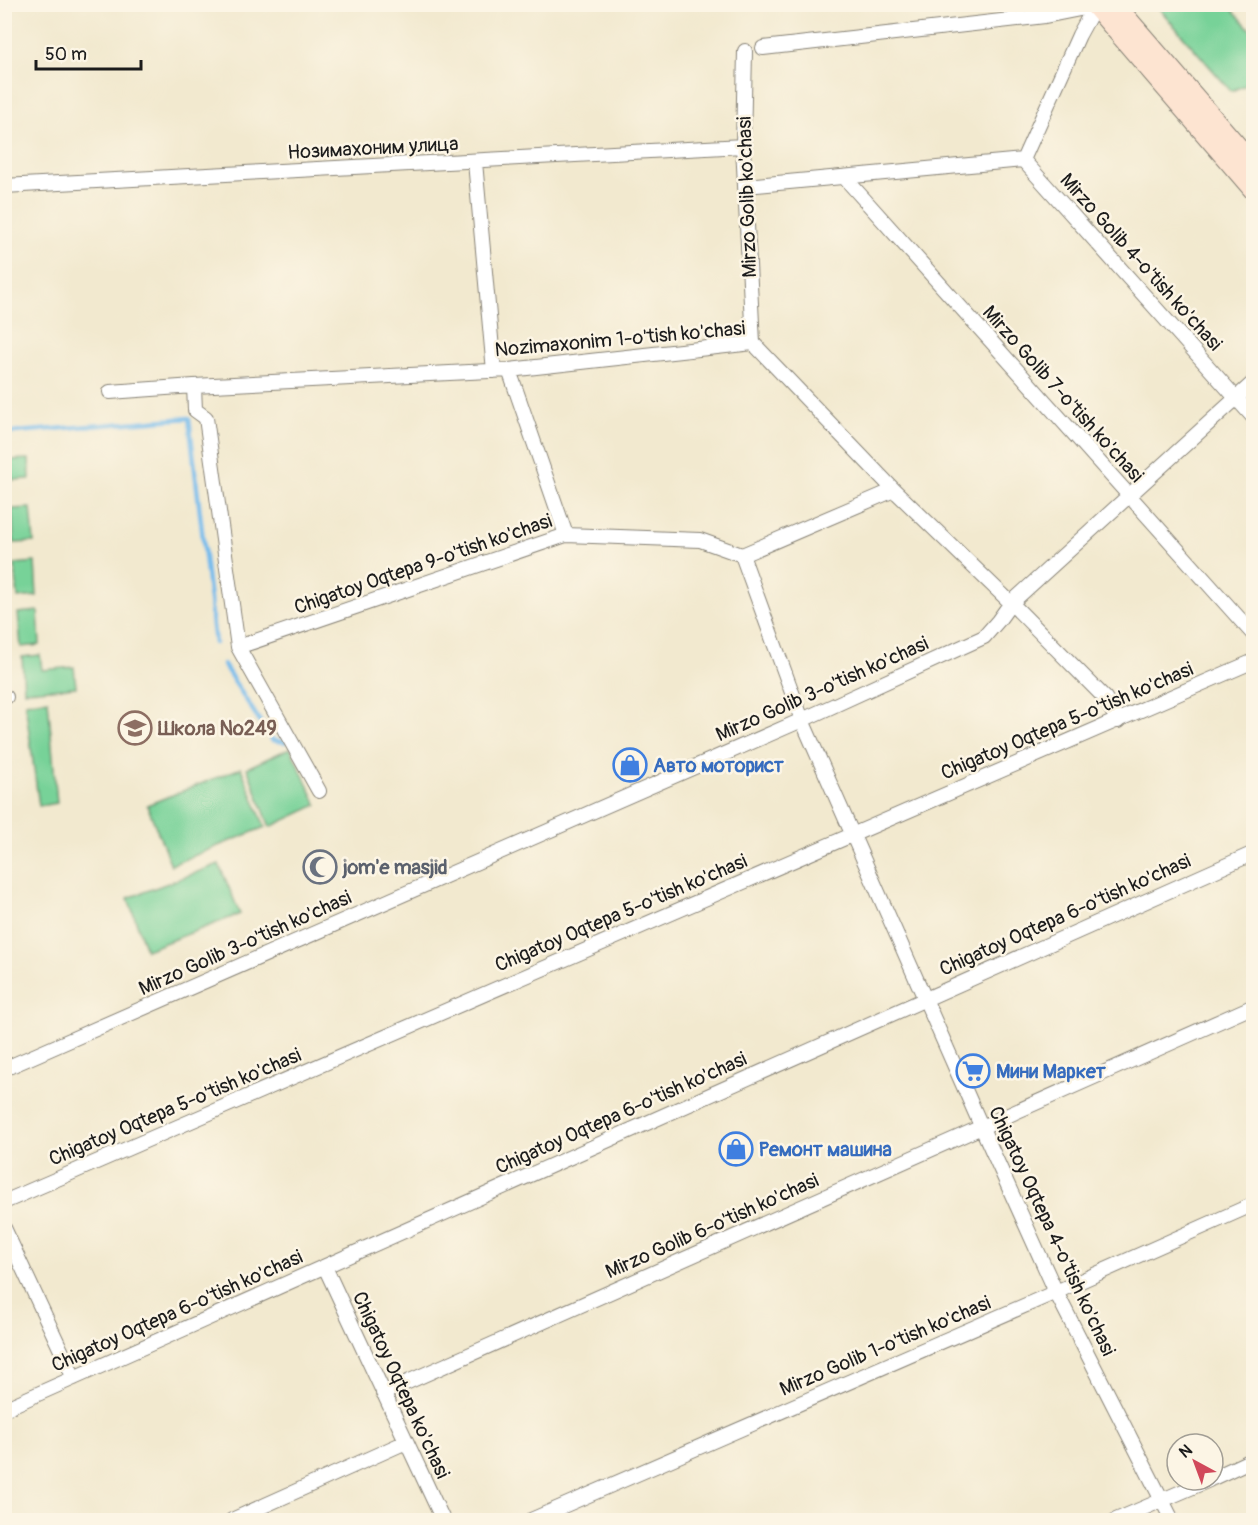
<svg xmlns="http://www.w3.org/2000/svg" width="1258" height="1525" font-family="Pangolin,sans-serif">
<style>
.green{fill:#77d298;stroke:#4a775a;stroke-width:1.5}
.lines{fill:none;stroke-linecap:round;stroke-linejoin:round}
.stream{stroke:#74bbec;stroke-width:4.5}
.street-casing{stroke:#878276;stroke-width:16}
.secondary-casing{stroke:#878276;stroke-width:22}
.street{stroke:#fff;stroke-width:14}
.secondary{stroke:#fde4d1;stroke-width:20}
.labels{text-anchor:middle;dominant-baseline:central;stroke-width:5;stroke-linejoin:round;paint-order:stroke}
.street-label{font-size:20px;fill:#1c1c1c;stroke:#fcf5e5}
.education-label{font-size:20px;font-weight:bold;fill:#785e54;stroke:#fcf5e5;text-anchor:start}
.shop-label{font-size:20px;font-weight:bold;fill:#366cbe;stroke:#fcf5e5;text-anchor:start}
.worship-label{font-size:20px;font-weight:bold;fill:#5b616d;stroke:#fcf5e5;text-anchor:start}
</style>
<rect width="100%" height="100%" fill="#fcf5e5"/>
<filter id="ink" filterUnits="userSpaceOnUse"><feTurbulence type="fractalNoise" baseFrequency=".0167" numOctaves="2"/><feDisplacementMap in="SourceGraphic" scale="12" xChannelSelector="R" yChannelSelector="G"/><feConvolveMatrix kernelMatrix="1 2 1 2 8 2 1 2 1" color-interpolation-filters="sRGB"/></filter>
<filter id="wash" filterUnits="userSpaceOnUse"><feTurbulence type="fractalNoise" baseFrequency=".008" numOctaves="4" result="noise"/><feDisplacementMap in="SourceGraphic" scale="24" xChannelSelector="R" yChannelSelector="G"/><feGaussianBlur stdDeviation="1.35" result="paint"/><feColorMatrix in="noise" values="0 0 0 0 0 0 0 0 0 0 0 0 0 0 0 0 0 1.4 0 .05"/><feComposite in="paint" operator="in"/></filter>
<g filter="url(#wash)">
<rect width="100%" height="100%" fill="#f2e9cf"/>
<!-- green -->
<path class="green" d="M 1156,5 L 1229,5 L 1253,33 L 1253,82 L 1231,91 Z
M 29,459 L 30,479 L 12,480 L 10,460 Z
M 31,508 L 34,542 L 14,543 L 12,509 Z
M 35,562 L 37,596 L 18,598 L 15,564 Z
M 38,611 L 40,645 L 21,647 L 18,613 Z
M 40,655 L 42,670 L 74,667 L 76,687 L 24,691 L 22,657 Z
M 48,700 L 57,803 L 39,806 L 25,703 Z
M 290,748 L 317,805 L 270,827 L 247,768 Z
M 241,768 L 265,827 L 171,865 L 147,805 Z
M 219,864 L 240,914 L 146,950 L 128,898 Z"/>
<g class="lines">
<!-- stream -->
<path class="stream" d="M 4,433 L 189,418 L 215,643
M 223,664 L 272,740 L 285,742"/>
</g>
</g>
<g filter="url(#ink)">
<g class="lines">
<!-- street casing -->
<g class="street-casing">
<path id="street" d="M 763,48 L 1045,16 L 1095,6
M 745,51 L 743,146 L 753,343
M 1023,160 L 1254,418
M 1023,160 L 1079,35 L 1095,6
M 475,162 L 494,371
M 845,178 L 1254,635
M 4,186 L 743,146
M 746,186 L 1023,160
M 753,343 L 894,490 L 1011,603 L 1105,698 L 1118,721
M 509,370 L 566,535
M 194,386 L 195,410 L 206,418 L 238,647 L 319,791
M 110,392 L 194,386 L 509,370 L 753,343
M 742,555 L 802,720 L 982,1128 L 1056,1292 L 1172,1520
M 238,647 L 566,535 L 700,540 L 742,555 L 894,490
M 4,697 L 6,697
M 4,1069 L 802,720 L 984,637 L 998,621 L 1011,603 L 1254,382
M 4,1202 L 1254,661
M 4,1228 L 74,1378
M 325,1267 L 443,1520
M 383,1393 L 1254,1006
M 4,1409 L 1254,853
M 1213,1478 L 1254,1459
M 232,1520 L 406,1442
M 531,1520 L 1056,1292 L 1254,1204
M 1116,1520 L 1209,1480"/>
</g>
<!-- secondary casing -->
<g class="secondary-casing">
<path id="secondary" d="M 1094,4 L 1254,190
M 1114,4 L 1254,166"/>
</g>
<!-- street -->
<use href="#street" class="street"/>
<!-- secondary -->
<use href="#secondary" class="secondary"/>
</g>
</g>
<!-- icons -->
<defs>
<g id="school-ring" transform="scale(1.725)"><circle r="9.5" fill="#fcf5e5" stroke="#8d6e63" stroke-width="1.5"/><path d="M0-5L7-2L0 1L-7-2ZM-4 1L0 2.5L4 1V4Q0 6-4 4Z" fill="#8d6e63"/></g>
<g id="shop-ring" transform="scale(1.725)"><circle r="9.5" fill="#fcf5e5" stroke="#3f7fe0" stroke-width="1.5"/><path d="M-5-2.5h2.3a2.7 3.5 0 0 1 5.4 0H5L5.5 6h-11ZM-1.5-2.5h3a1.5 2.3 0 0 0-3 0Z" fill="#3f7fe0"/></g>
<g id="mosque-ring" transform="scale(1.725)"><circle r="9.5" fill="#fcf5e5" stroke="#6b7280" stroke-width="1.5"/><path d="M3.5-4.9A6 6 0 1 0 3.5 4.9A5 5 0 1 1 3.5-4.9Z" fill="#6b7280"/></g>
<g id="supermarket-ring" transform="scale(1.725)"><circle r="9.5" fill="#fcf5e5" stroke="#3f7fe0" stroke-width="1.5"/><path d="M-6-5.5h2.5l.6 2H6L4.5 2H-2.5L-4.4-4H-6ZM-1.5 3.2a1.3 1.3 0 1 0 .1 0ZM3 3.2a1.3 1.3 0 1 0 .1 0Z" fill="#3f7fe0"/></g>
</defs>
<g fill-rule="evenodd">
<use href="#school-ring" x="135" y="728"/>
<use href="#shop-ring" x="630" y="765"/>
<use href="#mosque-ring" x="320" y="867"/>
<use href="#supermarket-ring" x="973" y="1071"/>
<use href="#shop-ring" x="736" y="1149"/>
</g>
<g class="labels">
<!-- street labels -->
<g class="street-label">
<text transform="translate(373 148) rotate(-3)">Нозимахоним улица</text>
<text transform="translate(747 197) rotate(-92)">Mirzo Golib ko'chasi</text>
<text transform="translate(1141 262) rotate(48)">Mirzo Golib 4-o'tish ko'chasi</text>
<text transform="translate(620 339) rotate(-5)">Nozimaxonim 1-o'tish ko'chasi</text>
<text transform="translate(1063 394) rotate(48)">Mirzo Golib 7-o'tish ko'chasi</text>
<text transform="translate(423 564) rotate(-19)">Chigatoy Oqtepa 9-o'tish ko'chasi</text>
<text transform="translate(822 689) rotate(-24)">Mirzo Golib 3-o'tish ko'chasi</text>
<text transform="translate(1067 721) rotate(-23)">Chigatoy Oqtepa 5-o'tish ko'chasi</text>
<text transform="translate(621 913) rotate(-23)">Chigatoy Oqtepa 5-o'tish ko'chasi</text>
<text transform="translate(1065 915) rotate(-24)">Chigatoy Oqtepa 6-o'tish ko'chasi</text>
<text transform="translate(245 943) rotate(-24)">Mirzo Golib 3-o'tish ko'chasi</text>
<text transform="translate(175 1107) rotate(-23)">Chigatoy Oqtepa 5-o'tish ko'chasi</text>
<text transform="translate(621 1113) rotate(-24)">Chigatoy Oqtepa 6-o'tish ko'chasi</text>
<text transform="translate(712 1226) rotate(-24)">Mirzo Golib 6-o'tish ko'chasi</text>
<text transform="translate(1052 1231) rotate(65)">Chigatoy Oqtepa 4-o'tish ko'chasi</text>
<text transform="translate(177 1311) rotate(-24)">Chigatoy Oqtepa 6-o'tish ko'chasi</text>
<text transform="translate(885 1346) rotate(-23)">Mirzo Golib 1-o'tish ko'chasi</text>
<text transform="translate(401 1385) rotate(65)">Chigatoy Oqtepa ko'chasi</text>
</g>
<!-- education labels -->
<g class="education-label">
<text x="158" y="728">Школа №249</text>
</g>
<!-- shop labels -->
<g class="shop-label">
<text x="653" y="765">Авто моторист</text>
<text x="996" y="1071">Мини Маркет</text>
<text x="759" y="1149">Ремонт машина</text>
</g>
<!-- worship labels -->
<g class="worship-label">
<text x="343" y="867">jom'e masjid</text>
</g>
</g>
<!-- margin -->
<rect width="1258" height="1525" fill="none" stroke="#fcf5e5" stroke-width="24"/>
<!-- north arrow -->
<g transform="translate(1195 1462) rotate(319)"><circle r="28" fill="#fcf5e5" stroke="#a29e95" stroke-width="1.5"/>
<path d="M0-4.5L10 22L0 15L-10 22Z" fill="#d1495b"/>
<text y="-9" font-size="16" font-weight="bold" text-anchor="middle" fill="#1c1c1c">N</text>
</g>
<!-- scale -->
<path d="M36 60v9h105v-9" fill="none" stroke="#1c1c1c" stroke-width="3"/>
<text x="45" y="60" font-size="18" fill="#1c1c1c" stroke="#fcf5e5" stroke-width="4.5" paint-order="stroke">50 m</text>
</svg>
